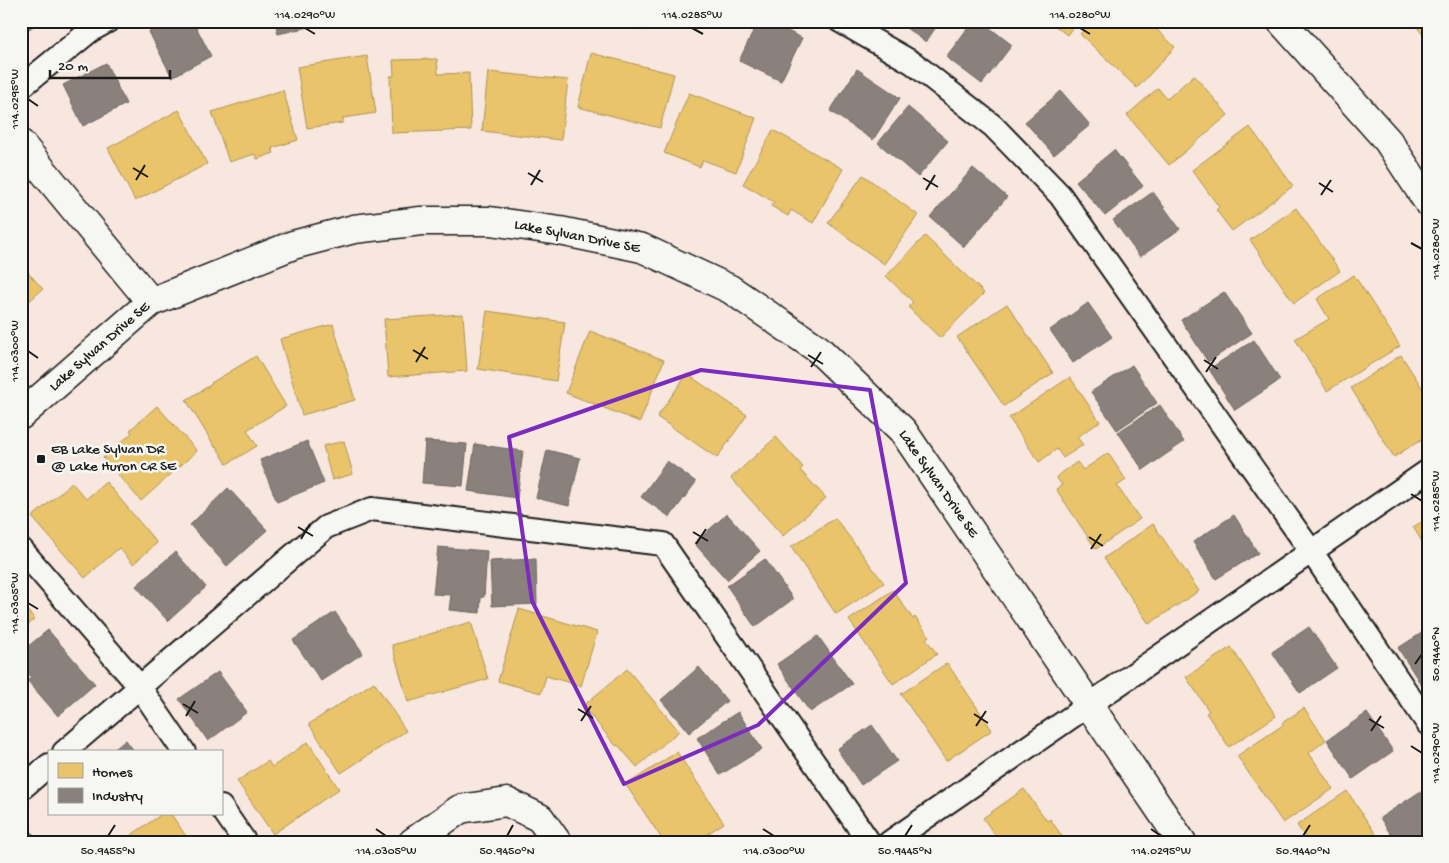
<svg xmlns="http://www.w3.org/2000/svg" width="1449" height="863" font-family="'Gochi Hand',sans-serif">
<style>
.homes{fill:#e9c46a;stroke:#ac9253}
.industry{fill:#8a817c;stroke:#69635f}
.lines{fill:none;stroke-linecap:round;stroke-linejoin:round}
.service-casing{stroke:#1c1c1c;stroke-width:26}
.minor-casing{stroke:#1c1c1c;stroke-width:31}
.service{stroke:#f6f6f2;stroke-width:22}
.minor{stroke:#f6f6f2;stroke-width:28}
.marked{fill:none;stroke:#7b2cbf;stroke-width:4;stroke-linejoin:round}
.ticks{fill:none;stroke:#1c1c1c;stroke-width:2}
.poi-dot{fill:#1c1c1c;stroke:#f6f6f2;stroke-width:2}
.labels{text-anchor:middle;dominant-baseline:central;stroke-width:5;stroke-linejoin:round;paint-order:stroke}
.street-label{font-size:15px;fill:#1c1c1c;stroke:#f6f6f2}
.poi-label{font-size:15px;fill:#1c1c1c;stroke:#f6f6f2;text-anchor:start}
.neatline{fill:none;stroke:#1c1c1c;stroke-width:2}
.ticks-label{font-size:12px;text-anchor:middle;fill:#1c1c1c}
</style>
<rect width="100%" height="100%" fill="#f8e7df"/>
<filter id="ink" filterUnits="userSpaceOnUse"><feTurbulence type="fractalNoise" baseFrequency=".02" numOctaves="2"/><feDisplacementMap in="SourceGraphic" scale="10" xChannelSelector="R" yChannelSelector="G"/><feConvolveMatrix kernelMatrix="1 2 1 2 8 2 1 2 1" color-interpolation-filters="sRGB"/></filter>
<g filter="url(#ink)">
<!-- homes -->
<path class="homes" d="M 1049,21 L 1077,21 L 1067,35 Z
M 1092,21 L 1152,21 L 1151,24 L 1175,47 L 1137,88 L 1080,34 Z
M 1412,21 L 1428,21 L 1428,41 Z
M 591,53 L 674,74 L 660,128 L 578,107 Z
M 367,56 L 376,113 L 343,118 L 343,123 L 307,128 L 297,67 Z
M 437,59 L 438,74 L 469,73 L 471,130 L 392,133 L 390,76 L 394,76 L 393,60 Z
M 488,72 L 568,80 L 561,140 L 482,131 Z
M 1194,75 L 1228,115 L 1169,165 L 1127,115 L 1158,88 L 1167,99 Z
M 283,90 L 298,140 L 272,148 L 274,153 L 257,159 L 255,154 L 229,162 L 212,112 Z
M 689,93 L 756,118 L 736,172 L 703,160 L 700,167 L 664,153 Z
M 179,110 L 207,164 L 135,201 L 108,148 Z
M 1250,127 L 1293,186 L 1232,231 L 1216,210 L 1219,207 L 1192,170 Z
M 773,130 L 843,169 L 813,223 L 791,210 L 788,216 L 771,206 L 774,202 L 743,184 Z
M 863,175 L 918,215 L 884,264 L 828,223 Z
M 1296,208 L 1340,271 L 1294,303 L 1250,240 Z
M 925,236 L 984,293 L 940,338 L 908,307 L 913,302 L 886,276 Z
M 21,265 L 43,289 L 21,308 Z
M 1354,275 L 1400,346 L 1327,391 L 1295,339 L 1329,319 L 1317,299 Z
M 1007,304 L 1053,373 L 1004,406 L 957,337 Z
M 487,311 L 565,322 L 556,381 L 478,369 Z
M 463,314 L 467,371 L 388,377 L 384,319 Z
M 333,324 L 355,400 L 302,415 L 280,339 Z
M 590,331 L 664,360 L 640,422 L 566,393 Z
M 1401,355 L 1428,397 L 1428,435 L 1394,457 L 1351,388 Z
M 256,356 L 286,406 L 247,430 L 257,446 L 227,464 L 216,446 L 215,447 L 186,400 L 212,384 L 211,383 Z
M 687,374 L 747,415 L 717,458 L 657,417 Z
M 1070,377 L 1100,422 L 1077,437 L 1083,445 L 1063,458 L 1057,449 L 1039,462 L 1009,418 Z
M 157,406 L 197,451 L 141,501 L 103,458 L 132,433 L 130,430 Z
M 776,437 L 803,467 L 800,470 L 826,498 L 783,536 L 731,478 Z
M 344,441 L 353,474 L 332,480 L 323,446 Z
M 1108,453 L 1126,480 L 1117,486 L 1140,519 L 1096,549 L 1056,489 L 1062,485 L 1056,477 L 1077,462 L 1083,470 Z
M 106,482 L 157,543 L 133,564 L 119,548 L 85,578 L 32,517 L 72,483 L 86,499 Z
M 835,518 L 884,583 L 836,614 L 791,547 Z
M 1428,518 L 1428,551 L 1413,527 Z
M 1153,524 L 1199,591 L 1149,624 L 1104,558 Z
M 893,590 L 913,619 L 915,617 L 929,636 L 926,639 L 937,654 L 893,684 L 849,620 Z
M 21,604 L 35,619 L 21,631 Z
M 519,609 L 597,632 L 581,686 L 546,676 L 541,693 L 498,681 Z
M 471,622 L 488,679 L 408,702 L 392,645 Z
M 1231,647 L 1276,716 L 1229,747 L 1206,713 L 1209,711 L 1186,677 Z
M 947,663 L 992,730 L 946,761 L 901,694 Z
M 627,669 L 679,731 L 637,767 L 618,745 L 616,746 L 583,706 Z
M 374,682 L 406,731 L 341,773 L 309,724 Z
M 1304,708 L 1326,740 L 1309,753 L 1333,789 L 1283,823 L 1237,756 L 1283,725 L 1282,723 Z
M 308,742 L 339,789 L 273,834 L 237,781 L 268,761 L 272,767 Z
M 677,752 L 724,823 L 695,842 L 664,842 L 626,785 Z
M 1024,789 L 1047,821 L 1050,819 L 1066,842 L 1000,842 L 983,818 Z
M 1347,791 L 1381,842 L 1308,842 L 1297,825 Z
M 162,814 L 171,814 L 190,842 L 121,842 Z"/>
<!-- industry -->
<path class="industry" d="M 21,21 L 40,21 L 21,35 Z
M 169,21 L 193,21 L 211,56 L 172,77 L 149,32 Z
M 275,21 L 327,21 L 327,23 L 278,34 Z
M 592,21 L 647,21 L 645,30 Z
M 758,21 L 767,21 L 802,38 L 781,81 L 739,61 Z
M 896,21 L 940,21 L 926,42 Z
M 973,21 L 981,21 L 1012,45 L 982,84 L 946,57 Z
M 106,63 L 126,104 L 83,126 L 63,85 Z
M 857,69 L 900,98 L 873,140 L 830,111 Z
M 1061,91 L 1090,125 L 1054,155 L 1025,122 Z
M 908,107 L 948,141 L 918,177 L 878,143 Z
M 1114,150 L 1143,186 L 1105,216 L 1076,181 Z
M 973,168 L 1007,197 L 964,247 L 930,217 Z
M 1153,192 L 1180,229 L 1140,257 L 1113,220 Z
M 1224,292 L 1252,333 L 1208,362 L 1181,320 Z
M 1088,303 L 1112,337 L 1073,363 L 1050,330 Z
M 1254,340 L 1280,380 L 1235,410 L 1209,369 Z
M 1132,365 L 1157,403 L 1117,430 L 1091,392 Z
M 1160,405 L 1184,442 L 1143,470 L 1118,432 Z
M 307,441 L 324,483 L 277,502 L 260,460 Z
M 425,441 L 467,444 L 463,486 L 422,483 Z
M 475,444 L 523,451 L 517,498 L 468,491 Z
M 547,450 L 580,458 L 569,506 L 536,498 Z
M 667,461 L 696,482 L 670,517 L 641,497 Z
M 228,488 L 267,530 L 227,566 L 190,525 Z
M 727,514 L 760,551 L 727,580 L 694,543 Z
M 1234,515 L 1258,553 L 1216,579 L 1193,542 Z
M 438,547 L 487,551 L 484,597 L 481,597 L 480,613 L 449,610 L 451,595 L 433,594 Z
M 175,552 L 206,587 L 168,621 L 136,586 Z
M 536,559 L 537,604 L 492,606 L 490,561 Z
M 765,559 L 793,599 L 755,627 L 727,586 Z
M 335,612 L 363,653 L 321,681 L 293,640 Z
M 1309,627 L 1337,668 L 1300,693 L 1272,652 Z
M 1428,629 L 1428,683 L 1422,686 L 1398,648 Z
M 48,630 L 95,684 L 58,716 L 27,680 L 31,677 L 21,665 L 21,652 Z
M 818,636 L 852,684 L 810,712 L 777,664 Z
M 699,667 L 727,701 L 689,733 L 661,700 Z
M 218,672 L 247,712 L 208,741 L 179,699 Z
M 738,712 L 762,749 L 720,775 L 697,738 Z
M 1367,713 L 1393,751 L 1353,779 L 1327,740 Z
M 872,725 L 897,761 L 861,785 L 837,749 Z
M 126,740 L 135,752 L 111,752 Z
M 1421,791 L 1428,802 L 1428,841 L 1396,842 L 1380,818 Z
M 29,828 L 39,842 L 21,842 L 21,833 Z"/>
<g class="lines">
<!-- service casing -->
<g class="service-casing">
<path id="service" d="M 840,21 L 913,63 L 993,126 L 1060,195 L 1311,551 L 1428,724
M 21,87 L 90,31 L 108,21
M 21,549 L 139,686 L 184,752
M 64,752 L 326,527 L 372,509 L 663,544 L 869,842
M 21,789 L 49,765
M 221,807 L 245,842
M 890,842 L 1428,471"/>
</g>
<!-- minor casing -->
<g class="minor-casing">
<path id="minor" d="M 1281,21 L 1388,141 L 1428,202
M 21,144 L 151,302
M 21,415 L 151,302 L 293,245 L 354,229 L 421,221 L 490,221 L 560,231 L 642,248 L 730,289 L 818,349 L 903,431 L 1182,842
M 413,842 L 460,809 L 507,802 L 540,818 L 557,842"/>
</g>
<!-- service -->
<use href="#service" class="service"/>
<!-- minor -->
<use href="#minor" class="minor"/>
</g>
</g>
<!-- marked area -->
<path class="marked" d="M 701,370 L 870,390 L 906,583 L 758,725 L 624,784 L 532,601 L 509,437 Z"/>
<!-- ticks -->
<path class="ticks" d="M 305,28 L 315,34M 692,28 L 703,34M 1080,28 L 1090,34M 28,99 L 38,106M 133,168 L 148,177M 528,173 L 543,182M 923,178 L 938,187M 136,180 L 145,165M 1319,183 L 1333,192M 531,185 L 540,170M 926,190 L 935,175M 1321,195 L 1331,180M 1411,243 L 1422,249M 413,350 L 428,359M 28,351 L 38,358M 808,355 L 823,364M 1204,360 L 1218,369M 416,362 L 425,347M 811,367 L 821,352M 1206,372 L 1216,357M 1411,494 L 1422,501M 298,527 L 313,536M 693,532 L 708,541M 1089,537 L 1103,546M 301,539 L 310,524M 696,544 L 706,529M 1091,549 L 1101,534M 28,603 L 38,609M 1415,664 L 1422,654M 183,704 L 198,713M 578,709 L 593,718M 974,714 L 988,723M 186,716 L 195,701M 1369,719 L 1384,728M 581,721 L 591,706M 976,726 L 986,711M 1371,731 L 1381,716M 1411,746 L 1422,753M 376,829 L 386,836M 763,829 L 774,836M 1151,829 L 1161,836M 108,836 L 115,825M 507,836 L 513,825M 905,836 L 912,825M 1303,836 L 1310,825"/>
<!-- markers -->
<rect class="poi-dot" x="36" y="454" width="10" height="10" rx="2.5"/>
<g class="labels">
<!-- street labels -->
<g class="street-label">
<text transform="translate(577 237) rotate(11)">Lake Sylvan Drive SE</text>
<text transform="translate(100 347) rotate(-41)">Lake Sylvan Drive SE</text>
<text transform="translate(938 484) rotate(55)">Lake Sylvan Drive SE</text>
</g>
<!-- poi labels -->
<g class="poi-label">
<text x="51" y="450">EB Lake Sylvan DR<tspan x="51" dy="17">@ Lake Huron CR SE</tspan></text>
</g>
</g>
<!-- margin -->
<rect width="1449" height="863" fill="none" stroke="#f6f6f2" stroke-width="55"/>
<!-- legend -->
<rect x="48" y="750" width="175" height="65" fill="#f6f6f2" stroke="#9f9f9c"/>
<rect x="58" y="763" width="25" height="15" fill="#e9c46a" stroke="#9f9f9c"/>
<text x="92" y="776" font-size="15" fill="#1c1c1c">Homes</text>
<rect x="58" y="788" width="25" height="15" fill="#8a817c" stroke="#9f9f9c"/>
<text x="92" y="800" font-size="15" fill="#1c1c1c">Industry</text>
<!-- scale -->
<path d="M50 70v8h120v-8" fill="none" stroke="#1c1c1c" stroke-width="2.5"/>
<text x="58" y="70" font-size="15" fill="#1c1c1c" stroke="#f6f6f2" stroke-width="4" paint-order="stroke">20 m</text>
<rect x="28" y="28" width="1394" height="808" class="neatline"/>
<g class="ticks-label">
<text x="305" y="18">114.0290°W</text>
<text x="692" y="18">114.0285°W</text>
<text x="1080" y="18">114.0280°W</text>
<text transform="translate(14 99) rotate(-90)" y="4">114.0295°W</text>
<text transform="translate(1435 249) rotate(-90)" y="4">114.0280°W</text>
<text transform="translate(14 351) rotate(-90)" y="4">114.0300°W</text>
<text transform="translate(1435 501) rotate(-90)" y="4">114.0285°W</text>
<text transform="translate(14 603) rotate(-90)" y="4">114.0305°W</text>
<text transform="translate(1435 654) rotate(-90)" y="4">50.9440°N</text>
<text transform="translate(1435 753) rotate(-90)" y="4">114.0290°W</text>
<text x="108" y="854">50.9455°N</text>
<text x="386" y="854">114.0305°W</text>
<text x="507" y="854">50.9450°N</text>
<text x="774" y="854">114.0300°W</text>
<text x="905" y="854">50.9445°N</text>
<text x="1161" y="854">114.0295°W</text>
<text x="1303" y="854">50.9440°N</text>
</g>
</svg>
